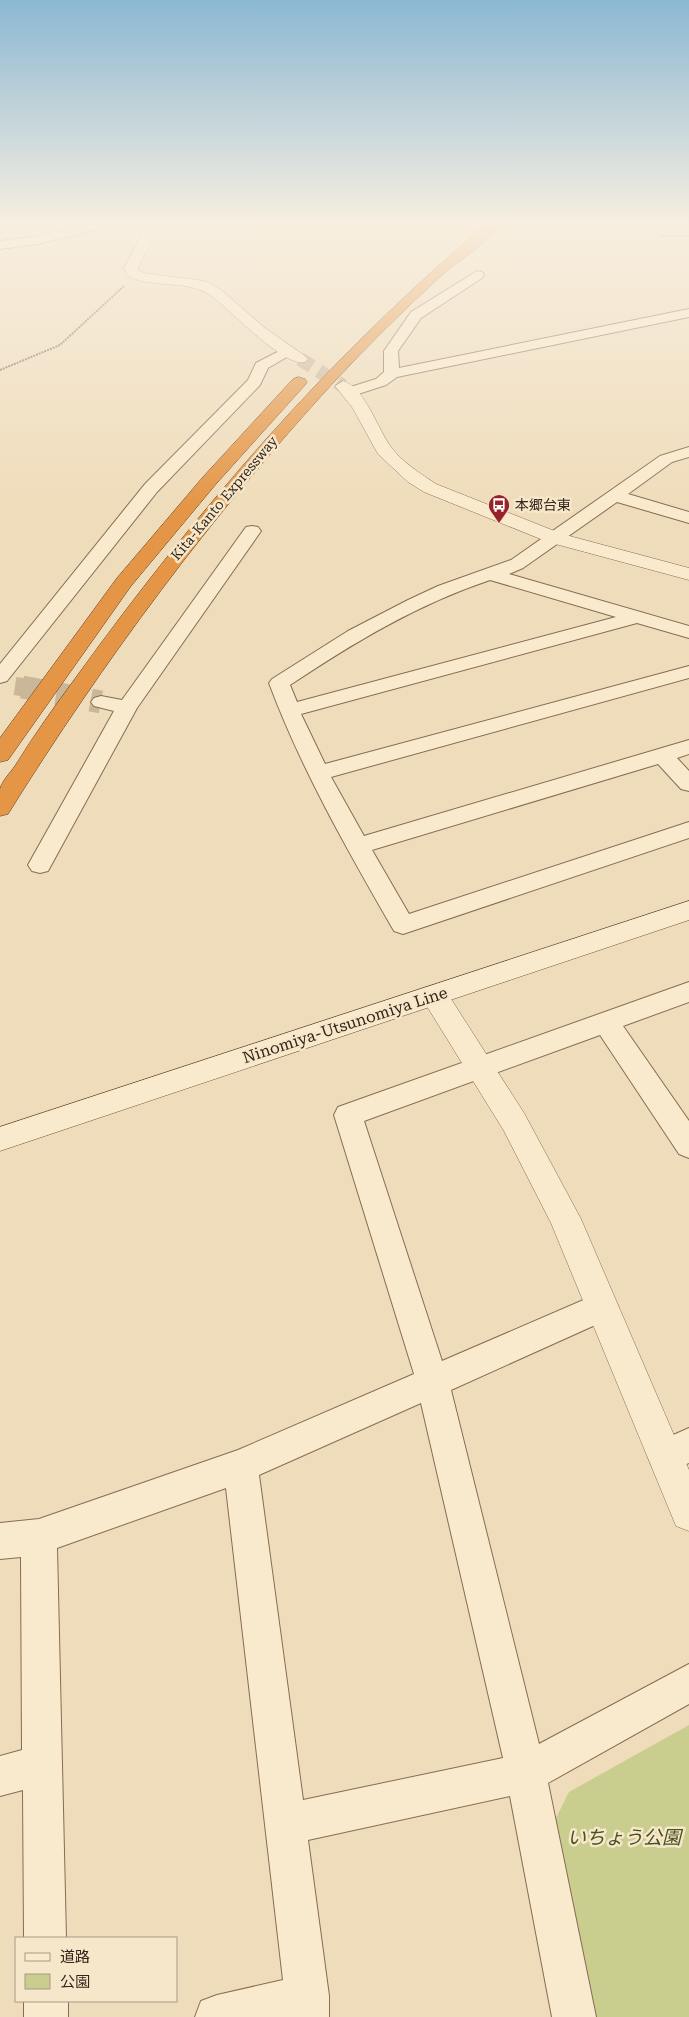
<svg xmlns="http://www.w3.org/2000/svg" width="689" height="2017" font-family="'Roboto Serif','Noto Sans JP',serif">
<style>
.green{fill:#c9cd8e}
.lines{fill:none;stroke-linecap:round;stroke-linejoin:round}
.minor-tunnel-far1{stroke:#cab79a;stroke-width:18;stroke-dasharray:18 9;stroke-linecap:butt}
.minor-tunnel{stroke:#cab79a;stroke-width:23;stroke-dasharray:23 12;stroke-linecap:butt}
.tertiary-tunnel{stroke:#cab79a;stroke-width:14;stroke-dasharray:14 8;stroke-linecap:butt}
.minor-casing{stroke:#866c54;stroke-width:2}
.tertiary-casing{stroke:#866c54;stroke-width:1}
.secondary-casing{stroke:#674d38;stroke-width:1}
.motorway-casing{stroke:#533a29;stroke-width:1}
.path{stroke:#866c54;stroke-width:2;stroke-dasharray:2 1;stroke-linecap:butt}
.minor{fill:#faeacd;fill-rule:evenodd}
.tertiary{fill:#faeacd;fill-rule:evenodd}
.secondary{fill:#faeacd;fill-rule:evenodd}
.motorway{fill:#e49545;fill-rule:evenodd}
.labels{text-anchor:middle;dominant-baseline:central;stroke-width:5;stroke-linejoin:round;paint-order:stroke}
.far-street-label{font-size:14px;fill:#34251a;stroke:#f6e7ca}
.far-poi-label{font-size:14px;fill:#34251a;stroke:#f6e7ca;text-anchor:start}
.street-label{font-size:16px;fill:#34251a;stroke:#f6e7ca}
.near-park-label{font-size:19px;font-style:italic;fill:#485120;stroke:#f6e7ca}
</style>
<rect width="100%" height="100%" fill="#efdcba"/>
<!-- green -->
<path class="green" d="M 689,1725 L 689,2017 L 591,2017 L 555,1820 L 569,1792 Z"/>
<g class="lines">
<!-- minor-tunnel-far1 -->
<path class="minor-tunnel-far1" d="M 15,686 L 28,688"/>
<!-- minor-tunnel -->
<path class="minor-tunnel" d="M 22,687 L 101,702"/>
<!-- tertiary-tunnel -->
<path class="tertiary-tunnel" d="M 300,359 L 343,386"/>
<!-- minor casing -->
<g class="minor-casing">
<path id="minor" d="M 80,226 L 101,226 L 99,229 L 38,244 L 0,249 L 0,241 L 38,236 Z
M 477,271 L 482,272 L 484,275 L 482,278 L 421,318 L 398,351 L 399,368 L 689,309 L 689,317 L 397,377 L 386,385 L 349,397 L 344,395 L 341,392 L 344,389 L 376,379 L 384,372 L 384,351 L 411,312 Z
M 287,347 L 294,351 L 292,354 L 268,368 L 260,385 L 157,492 L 7,681 L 0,683 L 0,664 L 145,484 L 248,380 L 256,363 Z
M 689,447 L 689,457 L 672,462 L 628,494 L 689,512 L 689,523 L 617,502 L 523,568 L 509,574 L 689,626 L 689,638 L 637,623 L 301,714 L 325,764 L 689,666 L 689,678 L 331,777 L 364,836 L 689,740 L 689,754 L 677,758 L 689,771 L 689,791 L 681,789 L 658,764 L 372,850 L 409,914 L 689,822 L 689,838 L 412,931 L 403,934 L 394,931 C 348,851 301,769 269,683 L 272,679 L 348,631 L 408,600 L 438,586 L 511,560 L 660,456 ZM 490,580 L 616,617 L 297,702 L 290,685 C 353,643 418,604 490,580 Z
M 252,526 L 258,527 L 261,531 L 137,708 L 48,871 L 40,873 L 32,871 L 28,865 L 114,711 L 94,706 L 91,702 L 94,698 L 101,696 L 122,700 L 246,527 Z
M 689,982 L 689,1002 L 623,1026 L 689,1121 L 689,1158 L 679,1154 L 600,1035 L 364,1121 L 442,1361 L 602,1292 L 613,1297 L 618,1307 L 613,1317 L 451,1390 L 539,1744 L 689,1664 L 689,1704 L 548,1783 L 596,2017 L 552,2017 L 510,1796 L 308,1840 L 329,1996 L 329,2017 L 195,2017 L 201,2001 L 217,1995 L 283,1980 L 226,1488 L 57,1548 L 66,1938 L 24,1938 L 23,1790 L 0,1796 L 0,1756 L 22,1750 L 21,1557 L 0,1559 L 0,1523 L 39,1519 L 238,1450 L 414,1374 L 334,1115 L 338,1107 ZM 421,1403 L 503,1758 L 303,1800 L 259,1475 Z
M 689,1428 L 689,1463 L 665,1473 L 653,1468 L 648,1456 L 653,1444 Z
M 24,2001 L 68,2001 L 68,2017 L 24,2017 Z"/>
</g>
<!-- tertiary casing -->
<g class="tertiary-casing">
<path id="tertiary" d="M 147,226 L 159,226 L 138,268 L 139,271 L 144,273 L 205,281 L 220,289 L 265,328 L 305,356 L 308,359 L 305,362 C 284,368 229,308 210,295 C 186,279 153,289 128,276 L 124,268 Z
M 343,381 C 365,387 378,430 391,447 C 402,462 421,474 436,484 L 562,534 L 689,568 L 689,580 L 548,542 L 424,492 L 408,482 L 378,454 L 352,407 L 335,386 Z
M 434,985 L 444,988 L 524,1113 L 581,1219 L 689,1470 L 689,1531 L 676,1526 L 551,1223 L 504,1131 L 420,995 L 424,988 Z"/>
</g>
<!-- secondary casing -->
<g class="secondary-casing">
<path id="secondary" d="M 689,901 L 689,920 L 0,1151 L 0,1127 Z"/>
</g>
<!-- motorway casing -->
<g class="motorway-casing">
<path id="motorway" d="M 484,226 L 498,226 C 485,245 461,259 443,274 C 405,309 368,345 333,383 C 211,516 104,660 8,814 L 0,816 C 0,808 0,796 0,789 C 2,781 10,773 15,766 C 34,735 55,706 77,676 C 198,509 326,360 484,226 Z
M 299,377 L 305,379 L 307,382 L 305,385 L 216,484 L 131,586 L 8,760 L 0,762 L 0,738 L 117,578 L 203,477 L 293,379 Z"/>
</g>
<!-- path -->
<path class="path" d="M 660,236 L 689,236
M 0,370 L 60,345 L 124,286"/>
<!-- minor -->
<use href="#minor" class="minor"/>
<!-- tertiary -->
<use href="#tertiary" class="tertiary"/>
<!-- secondary -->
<use href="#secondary" class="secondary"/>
<!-- motorway -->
<use href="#motorway" class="motorway"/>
</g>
<!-- sky -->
<linearGradient id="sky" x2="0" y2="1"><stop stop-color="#8bb8d3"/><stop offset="0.44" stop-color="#f8efe0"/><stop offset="1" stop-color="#f8efe0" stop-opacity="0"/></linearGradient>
<rect width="689" height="508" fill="url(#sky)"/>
<!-- icons -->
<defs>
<g id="bus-pin" transform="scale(1.125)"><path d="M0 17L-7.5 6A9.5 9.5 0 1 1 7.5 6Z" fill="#97222a" stroke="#f6e7ca"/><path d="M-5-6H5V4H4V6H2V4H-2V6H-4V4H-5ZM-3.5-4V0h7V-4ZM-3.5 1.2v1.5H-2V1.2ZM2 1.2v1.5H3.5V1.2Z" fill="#fff"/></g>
</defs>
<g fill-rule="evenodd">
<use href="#bus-pin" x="499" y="505"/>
</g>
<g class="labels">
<!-- far-street labels -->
<g class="far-street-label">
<text transform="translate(224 498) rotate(-50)">Kita-Kanto Expressway</text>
</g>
<!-- far-poi labels -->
<g class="far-poi-label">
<text x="515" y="505">本郷台東</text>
</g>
<!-- street labels -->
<g class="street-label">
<text transform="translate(345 1025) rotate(-18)">Ninomiya-Utsunomiya Line</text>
</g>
<!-- near-park labels -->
<g class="near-park-label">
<text x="624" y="1837">いちょう公園</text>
</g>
</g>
<!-- legend -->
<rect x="15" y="1937" width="162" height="65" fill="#f6e7ca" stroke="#a89984"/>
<rect x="25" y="1953" width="25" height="8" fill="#faeacd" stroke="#a89984"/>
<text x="60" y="1962" font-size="15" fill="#34251a">道路</text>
<rect x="25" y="1974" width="25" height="15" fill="#c9cd8e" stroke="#a89984"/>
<text x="60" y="1987" font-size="15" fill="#34251a">公園</text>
</svg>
